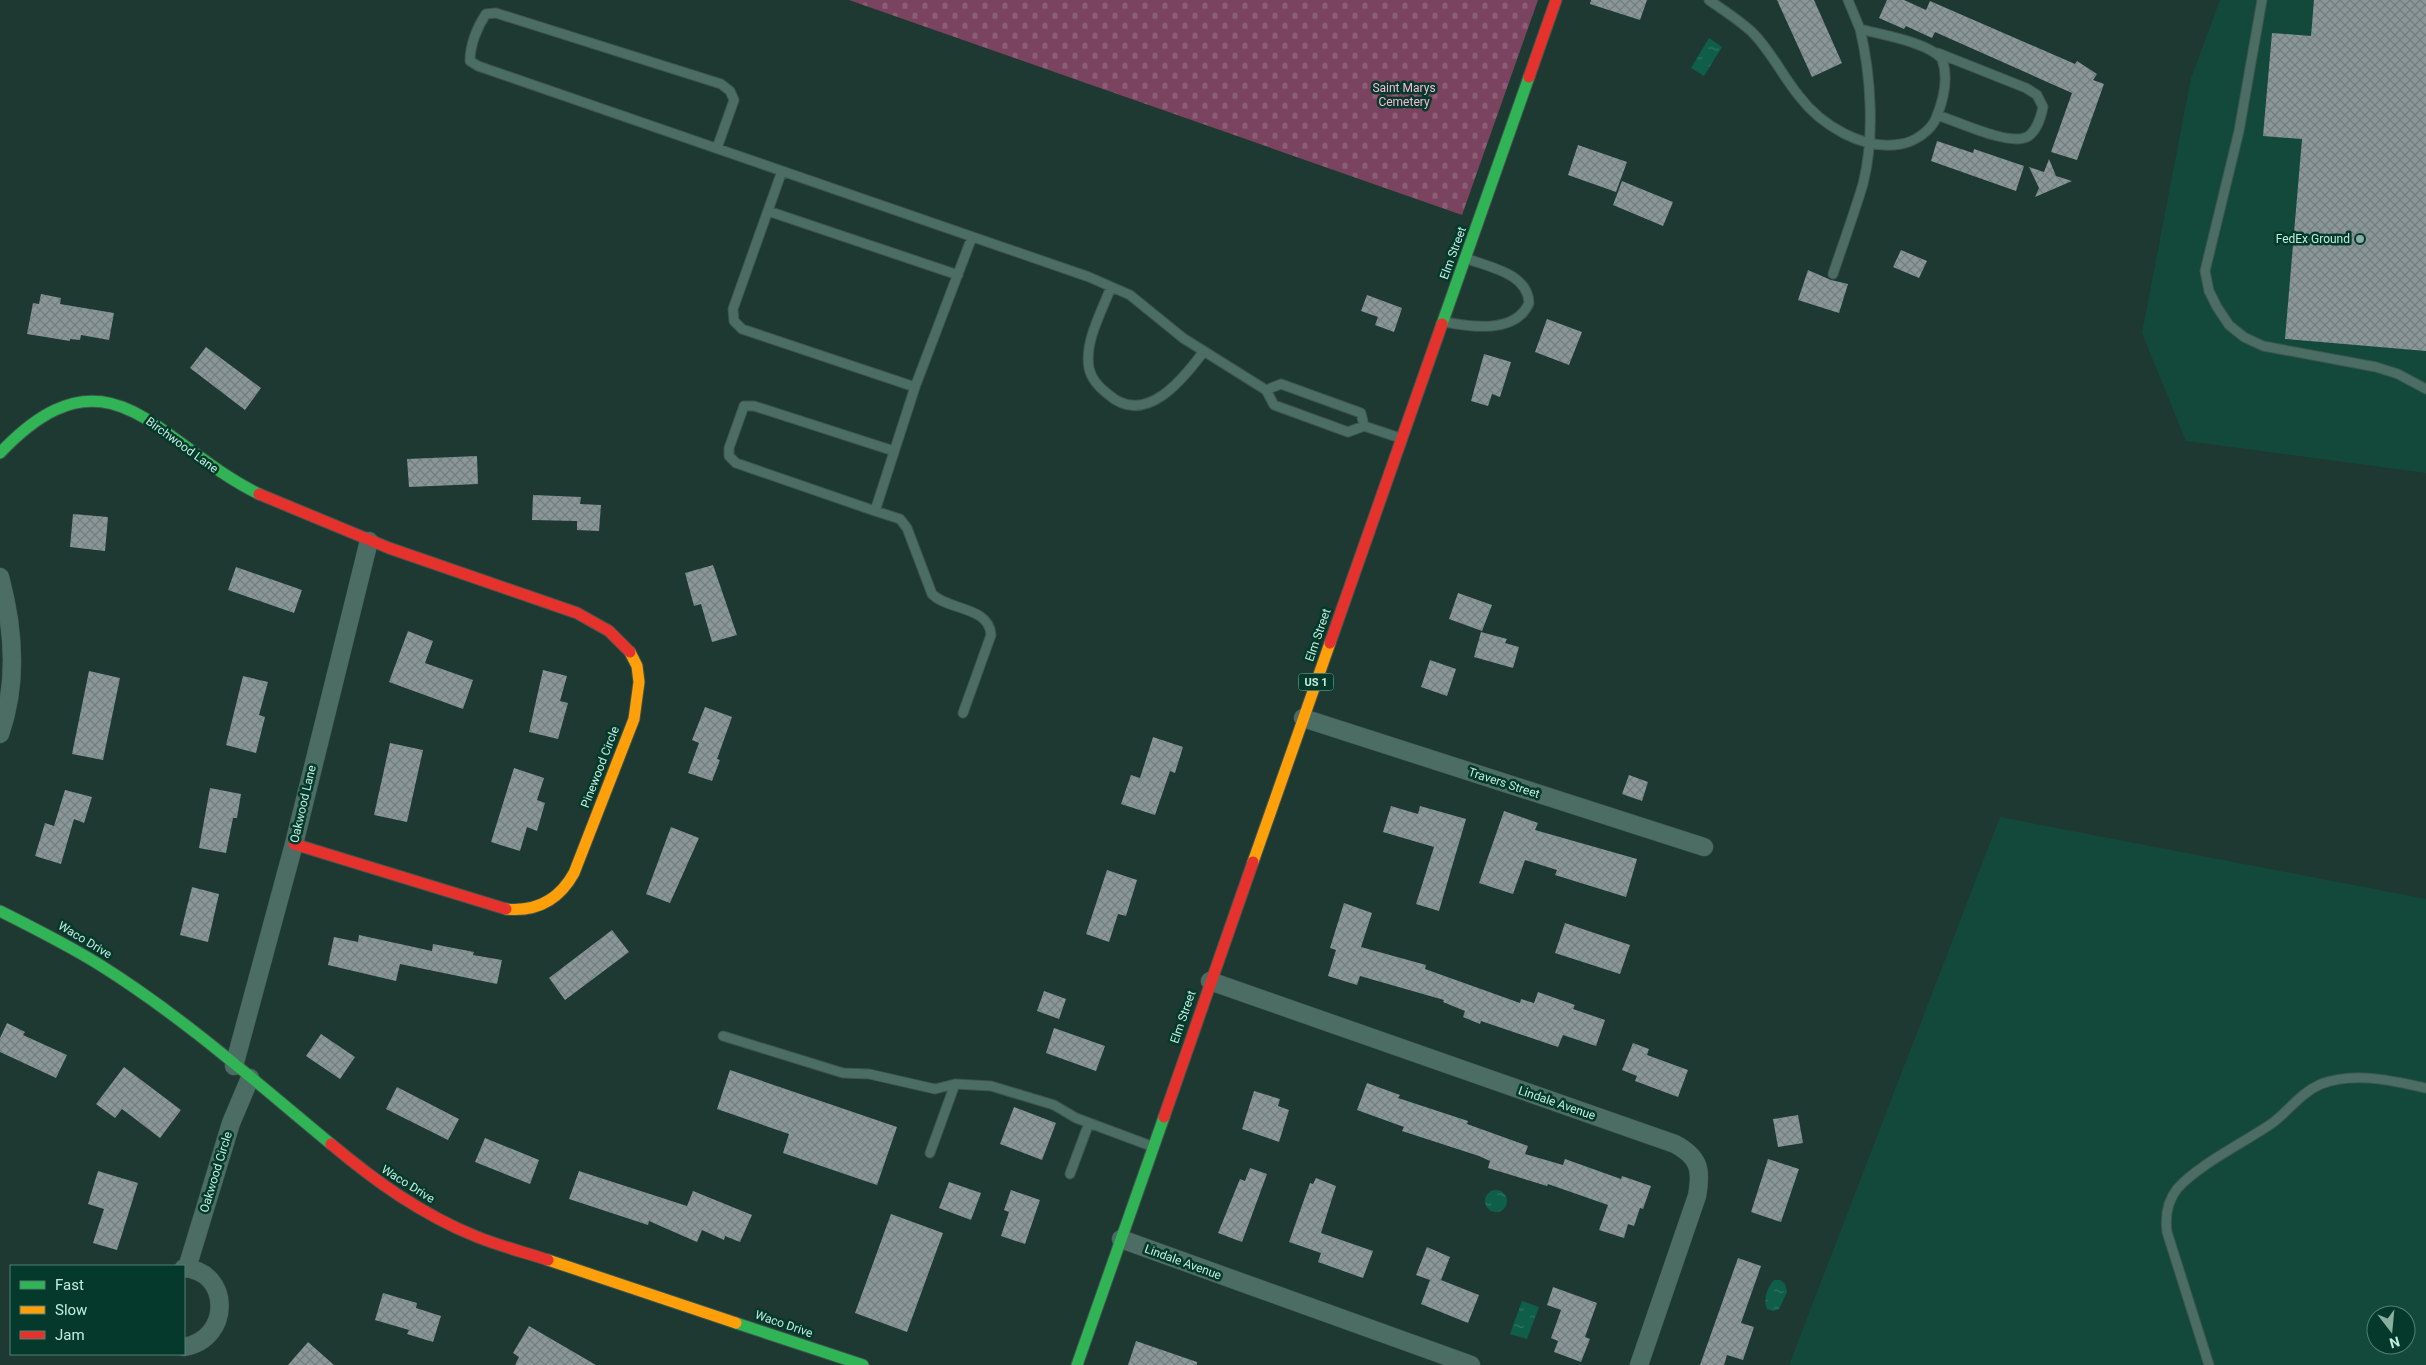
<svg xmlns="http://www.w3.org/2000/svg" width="2426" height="1365" font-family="Roboto,sans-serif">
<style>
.built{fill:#13493b;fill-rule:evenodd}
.cemetery{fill:url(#cemetery-stones)}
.water{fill:url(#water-ripples)}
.building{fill:url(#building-cross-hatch)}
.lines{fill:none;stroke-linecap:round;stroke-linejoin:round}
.lane-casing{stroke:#3e554e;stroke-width:11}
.street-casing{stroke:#3e554e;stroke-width:19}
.fast-casing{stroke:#3e554e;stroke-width:13}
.slow-casing{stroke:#3e554e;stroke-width:13}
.jam-casing{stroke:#3e554e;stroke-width:13}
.lane{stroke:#4c6d63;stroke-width:9}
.street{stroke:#4c6d63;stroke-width:18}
.fast{stroke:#30b455;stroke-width:11}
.slow{stroke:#ff9f0a;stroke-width:11}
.jam{stroke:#e5322d;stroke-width:11}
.poi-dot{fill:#89afa1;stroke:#04392c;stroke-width:2}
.labels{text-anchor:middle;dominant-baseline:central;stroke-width:5;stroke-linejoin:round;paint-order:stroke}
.shield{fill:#04392c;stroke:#8ab8a9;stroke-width:1}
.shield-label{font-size:11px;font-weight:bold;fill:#c3eede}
.park-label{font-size:12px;fill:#fabbd6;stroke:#04392c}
.poi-label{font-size:12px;fill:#c3eede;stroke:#04392c;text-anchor:end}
.street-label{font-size:12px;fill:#c3eede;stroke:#04392c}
</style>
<defs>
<pattern id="cemetery-stones" width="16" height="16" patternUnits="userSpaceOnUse" patternTransform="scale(1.25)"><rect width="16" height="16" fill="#7a435f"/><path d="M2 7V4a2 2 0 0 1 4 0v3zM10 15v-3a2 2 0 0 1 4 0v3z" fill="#8b5e76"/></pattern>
<pattern id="water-ripples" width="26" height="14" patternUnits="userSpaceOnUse" patternTransform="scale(1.25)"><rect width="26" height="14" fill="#0f5e4a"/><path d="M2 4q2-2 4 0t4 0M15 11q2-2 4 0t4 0" fill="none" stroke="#307564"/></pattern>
<pattern id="building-cross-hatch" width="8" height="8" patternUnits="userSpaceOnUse" patternTransform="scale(1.25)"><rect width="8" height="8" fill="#8a9698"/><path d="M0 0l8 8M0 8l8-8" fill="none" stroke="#727e7e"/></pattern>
</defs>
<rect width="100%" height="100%" fill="#1d3931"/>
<!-- built -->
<path class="built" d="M 2220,0 L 2426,0 L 2426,473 L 2186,441 L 2142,333 L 2191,78 Z
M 2000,817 L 2426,899 L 2426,1365 L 1789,1365 ZM 2376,1315 L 2406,1315 L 2406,1345 L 2376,1345 Z"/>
<!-- cemetery -->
<path class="cemetery" d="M 849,0 L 1538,0 L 1462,215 Z"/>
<!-- water -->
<path class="water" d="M 1709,38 L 1722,47 L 1704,76 L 1691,68 Z
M1485 1201a11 11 0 1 1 22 0a11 11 0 1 1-22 0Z
M 1774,1280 L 1780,1280 L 1785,1284 L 1787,1292 L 1779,1309 L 1773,1311 L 1767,1309 C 1763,1299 1767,1288 1774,1280 Z
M 1522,1301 L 1539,1307 L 1527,1339 L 1510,1334 Z"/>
<!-- building -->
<path class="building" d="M 1591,0 L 1647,0 L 1640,20 L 1590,4 Z
M 1777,0 L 1814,0 L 1842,63 L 1812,77 Z
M 1887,0 L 1904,0 L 1926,10 L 1930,1 L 2075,64 L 2077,61 L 2097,74 L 2093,80 L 2104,84 L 2077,160 L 2051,152 L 2072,93 L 1935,32 L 1932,38 L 1906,26 L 1904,29 L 1879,18 Z
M 2314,0 L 2426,0 L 2426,351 L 2285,339 L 2302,139 L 2263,136 L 2272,33 L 2311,36 Z
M 1937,141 L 1973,153 L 1974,149 L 2024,166 L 2016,191 L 1931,161 Z
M 1578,145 L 1627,162 L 1616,192 L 1568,175 Z
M 2049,159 L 2056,176 L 2072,181 L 2035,197 L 2039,188 L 2029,167 L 2044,172 Z
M 1622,181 L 1673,202 L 1663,226 L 1613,205 Z
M 1901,250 L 1927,261 L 1919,278 L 1893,267 Z
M 1808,270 L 1831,280 L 1848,284 L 1839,313 L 1798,300 Z
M 41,294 L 61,298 L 60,304 L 114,313 L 109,340 L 81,335 L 80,340 L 70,339 L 70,341 L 27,334 L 33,303 L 39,304 Z
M 1367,295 L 1402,308 L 1394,332 L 1375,325 L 1378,317 L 1361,311 Z
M 1547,319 L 1582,332 L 1569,365 L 1535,352 Z
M 206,347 L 261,388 L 245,410 L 190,368 Z
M 1484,354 L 1511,362 L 1500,397 L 1492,394 L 1488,406 L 1471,401 Z
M 477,456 L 478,484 L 409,487 L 407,459 Z
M 533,495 L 581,497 L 580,504 L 601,505 L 599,531 L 577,530 L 577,521 L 532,520 Z
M 73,514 L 108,517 L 105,551 L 70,547 Z
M 713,565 L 737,635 L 712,642 L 701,604 L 694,606 L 685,573 Z
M 236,567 L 302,590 L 294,613 L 228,590 Z
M 1458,593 L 1492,605 L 1482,631 L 1449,619 Z
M 408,631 L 433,641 L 425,663 L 473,680 L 463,709 L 389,682 Z
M 1481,632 L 1507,639 L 1505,643 L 1519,647 L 1513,668 L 1474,657 Z
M 1430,660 L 1456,669 L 1447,696 L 1421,687 Z
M 543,670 L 567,676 L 560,701 L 568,703 L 558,739 L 529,732 Z
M 89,671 L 120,678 L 103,760 L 72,754 Z
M 243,676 L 268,682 L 259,715 L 265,717 L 256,753 L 226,745 Z
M 705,707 L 732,717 L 717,759 L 720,760 L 712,781 L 688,773 L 699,743 L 692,740 Z
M 1153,737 L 1183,747 L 1175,773 L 1170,771 L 1155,815 L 1121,804 L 1131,775 L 1140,778 Z
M 390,743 L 423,750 L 407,822 L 374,815 Z
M 514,768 L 544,778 L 537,800 L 545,803 L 537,831 L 527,827 L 520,851 L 491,842 Z
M 1629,775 L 1648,782 L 1642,801 L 1622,794 Z
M 210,788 L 241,794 L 237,818 L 233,818 L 226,853 L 199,848 Z
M 65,790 L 92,797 L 84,823 L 74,819 L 61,864 L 35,856 L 45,823 L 54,826 Z
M 1391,806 L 1418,814 L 1420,806 L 1466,819 L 1439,911 L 1416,904 L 1434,847 L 1383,832 Z
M 1504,811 L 1538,823 L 1535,830 L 1637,859 L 1626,897 L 1555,875 L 1557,870 L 1525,860 L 1513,894 L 1479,883 Z
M 671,827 L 699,838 L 670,903 L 646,894 Z
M 1107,870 L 1137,880 L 1126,916 L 1118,914 L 1109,942 L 1086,934 Z
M 192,887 L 219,894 L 208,942 L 180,935 Z
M 1344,903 L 1372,913 L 1361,947 L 1426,965 L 1425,969 L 1520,1003 L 1521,999 L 1534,1003 L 1538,992 L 1575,1005 L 1573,1009 L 1605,1020 L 1596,1046 L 1563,1035 L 1558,1047 L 1481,1021 L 1480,1024 L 1463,1017 L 1465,1011 L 1443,1002 L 1444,1000 L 1360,976 L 1357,985 L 1328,976 L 1336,950 L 1330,948 Z
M 1565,923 L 1630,945 L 1620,974 L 1555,953 Z
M 612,930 L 629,952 L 565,1000 L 549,978 Z
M 359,935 L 432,951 L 433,944 L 474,952 L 473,955 L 502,960 L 497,984 L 400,964 L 396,981 L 328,965 L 334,937 L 358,942 Z
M 1044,991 L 1066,999 L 1059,1019 L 1037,1011 Z
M 7,1023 L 25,1032 L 23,1035 L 67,1055 L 56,1078 L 0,1052 L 0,1038 Z
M 1054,1028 L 1105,1046 L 1096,1071 L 1046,1053 Z
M 321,1034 L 355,1057 L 340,1079 L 306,1056 Z
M 1633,1043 L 1649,1049 L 1647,1055 L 1688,1070 L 1678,1097 L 1635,1081 L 1637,1076 L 1622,1070 Z
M 124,1067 L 181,1110 L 160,1138 L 122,1109 L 115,1118 L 96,1104 Z
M 730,1070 L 897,1127 L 877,1185 L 783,1153 L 789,1134 L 717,1109 Z
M 1367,1083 L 1400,1095 L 1398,1098 L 1468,1121 L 1467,1124 L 1528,1146 L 1525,1154 L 1563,1165 L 1565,1159 L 1621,1179 L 1622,1176 L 1651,1186 L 1643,1209 L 1640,1208 L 1634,1226 L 1628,1224 L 1624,1238 L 1599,1230 L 1608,1205 L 1548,1184 L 1547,1186 L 1488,1168 L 1490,1161 L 1479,1156 L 1402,1131 L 1404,1127 L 1357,1110 Z
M 397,1087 L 459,1119 L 448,1140 L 386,1109 Z
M 1254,1091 L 1280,1099 L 1278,1106 L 1289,1110 L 1279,1142 L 1242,1129 Z
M 1014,1107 L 1056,1123 L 1042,1160 L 1000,1144 Z
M 1798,1115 L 1803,1143 L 1778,1147 L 1773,1119 Z
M 485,1138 L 539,1160 L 530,1184 L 475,1162 Z
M 1768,1159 L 1799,1169 L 1781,1222 L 1751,1212 Z
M 1250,1168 L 1267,1174 L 1242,1242 L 1218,1233 L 1240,1179 L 1245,1181 Z
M 98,1171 L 138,1183 L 117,1250 L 93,1243 L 104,1209 L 88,1204 Z
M 579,1171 L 687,1206 L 693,1191 L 752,1215 L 740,1242 L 725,1236 L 724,1240 L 702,1230 L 697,1242 L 649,1221 L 648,1225 L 569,1199 Z
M 1316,1178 L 1336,1186 L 1321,1233 L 1373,1251 L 1363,1278 L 1318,1262 L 1321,1253 L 1289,1242 L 1310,1183 L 1313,1184 Z
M 949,1182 L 981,1193 L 971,1220 L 939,1208 Z
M 1011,1190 L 1040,1200 L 1025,1244 L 1001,1236 L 1009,1212 L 1004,1210 Z
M 891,1214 L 943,1233 L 907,1332 L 855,1313 Z
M 1427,1247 L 1450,1257 L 1441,1280 L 1479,1295 L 1468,1323 L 1421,1304 L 1430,1280 L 1416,1275 Z
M 1738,1258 L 1761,1266 L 1741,1323 L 1754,1327 L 1743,1360 L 1727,1355 L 1724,1365 L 1700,1365 Z
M 1553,1287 L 1597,1303 L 1585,1337 L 1590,1339 L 1581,1362 L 1554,1352 L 1558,1341 L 1551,1338 L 1561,1310 L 1547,1305 Z
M 383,1293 L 417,1303 L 416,1308 L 441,1316 L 433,1342 L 407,1334 L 409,1330 L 375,1320 Z
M 529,1326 L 596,1365 L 515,1365 L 519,1357 L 513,1353 Z
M 1136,1341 L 1197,1362 L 1197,1365 L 1128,1365 Z
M 308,1342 L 334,1365 L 288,1365 Z"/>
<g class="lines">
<!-- lane casing -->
<g class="lane-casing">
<path id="lane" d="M 1709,0 C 1723,10 1739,20 1752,32 C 1771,51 1782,75 1799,96 C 1821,125 1863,151 1901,144 C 1914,142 1931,131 1936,118 C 1944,99 1949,79 1942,59 C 1928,42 1882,35 1860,29 L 1848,0
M 2262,0 L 2239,131 L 2205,271 L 2209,291 L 2217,307 L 2229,325 L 2244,337 L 2263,346 L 2376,367 L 2398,374 L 2426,389
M 1937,115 C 1957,121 2008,146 2027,137 C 2036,132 2041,117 2043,107 L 2037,95 L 2026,88 L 1938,53
M 717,148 L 734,100 L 730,91 L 721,84 L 496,13 L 486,14 C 477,27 470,45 470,61 L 478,66 L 1089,277 L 1130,295 L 1183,338 L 1266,390 L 1274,405 L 1348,432 L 1364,426 L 1400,438
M 782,171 L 733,309 L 734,321 L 742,329 L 915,387 L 972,237
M 768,211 L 958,275
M 1833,274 C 1843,244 1854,214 1863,184 C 1875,137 1871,75 1860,29
M 1111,287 C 1102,311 1084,342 1089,368 C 1091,379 1101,389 1109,395 C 1146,427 1184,378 1204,351
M 1445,322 C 1471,327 1516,334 1529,303 C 1528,274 1492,268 1468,259
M 1266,390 L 1281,384 L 1361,413 L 1364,426
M 894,451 L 754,406 L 744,406 L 729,448 L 729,456 L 736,463 L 875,511 L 915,387
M 875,511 L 900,519 L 907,528 L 932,594 C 949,611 989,606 991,635 L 963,713
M 723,1036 L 843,1073 L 869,1074 L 935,1089 L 955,1084 L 991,1086 L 1054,1105 L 1076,1118 L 1151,1146
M 930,1153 L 955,1084
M 1070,1174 L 1089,1123
M 2209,1365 L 2167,1232 C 2165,1217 2167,1202 2177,1189 C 2198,1165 2243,1143 2271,1124 C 2288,1112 2300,1093 2321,1084 C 2355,1071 2393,1081 2426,1088"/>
</g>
<!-- street casing -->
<g class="street-casing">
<path id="street" d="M 0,577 C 14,629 18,683 0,734
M 1303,718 L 1704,847
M 1210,981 L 1675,1144 C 1699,1157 1702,1169 1697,1196 L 1639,1365
M 234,1066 L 294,844 L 369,541
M 1121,1239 L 1471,1365
M 184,1268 C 231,1271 232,1339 184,1347
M 187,1268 L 231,1123 L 250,1078"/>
</g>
<!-- fast casing -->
<g class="fast-casing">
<path id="fast" d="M 1442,324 L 1529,77
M 0,453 C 110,337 158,445 259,494
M 0,911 C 34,928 68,945 100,965 C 183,1017 256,1082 331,1144
M 736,1323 L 863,1365
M 1077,1365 L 1164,1117"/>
</g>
<!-- slow casing -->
<g class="slow-casing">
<path id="slow" d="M 1253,862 L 1330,643
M 506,909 C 537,912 559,900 574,873 L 634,719 L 639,682 L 637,666 L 630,652
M 548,1260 L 736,1323"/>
</g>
<!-- jam casing -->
<g class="jam-casing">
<path id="jam" d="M 1529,77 L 1556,0
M 259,494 L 389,548 L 577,613 L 609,631 L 630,652
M 1330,643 L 1442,324
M 294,844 L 506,909
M 1164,1117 L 1253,862
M 331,1144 C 375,1181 421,1214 475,1236 C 499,1246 524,1252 548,1260"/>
</g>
<!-- lane -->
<use href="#lane" class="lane"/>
<!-- street -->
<use href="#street" class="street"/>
<!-- fast -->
<use href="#fast" class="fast"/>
<!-- slow -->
<use href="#slow" class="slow"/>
<!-- jam -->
<use href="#jam" class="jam"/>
</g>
<!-- markers -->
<circle class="poi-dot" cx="2360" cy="239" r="5"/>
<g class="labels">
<!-- shield labels -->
<rect class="shield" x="1298.5" y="673.5" width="35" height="17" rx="4"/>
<g class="shield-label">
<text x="1316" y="682">US 1</text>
</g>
<!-- park labels -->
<g class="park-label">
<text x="1404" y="88">Saint Marys<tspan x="1404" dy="14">Cemetery</tspan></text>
</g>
<!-- poi labels -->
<g class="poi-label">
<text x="2350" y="239">FedEx Ground</text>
</g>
<!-- street labels -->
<g class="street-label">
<text transform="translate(1453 253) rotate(-70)">Elm Street</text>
<text transform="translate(182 445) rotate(36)">Birchwood Lane</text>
<text transform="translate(1318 635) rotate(-71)">Elm Street</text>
<text transform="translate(600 767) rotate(-69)">Pinewood Circle</text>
<text transform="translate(1504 783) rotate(18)">Travers Street</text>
<text transform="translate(303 804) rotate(-77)">Oakwood Lane</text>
<text transform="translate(85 940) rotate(31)">Waco Drive</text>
<text transform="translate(1183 1017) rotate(-71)">Elm Street</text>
<text transform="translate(1557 1103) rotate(19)">Lindale Avenue</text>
<text transform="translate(216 1172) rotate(-73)">Oakwood Circle</text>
<text transform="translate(408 1184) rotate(32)">Waco Drive</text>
<text transform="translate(1183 1262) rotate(20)">Lindale Avenue</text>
<text transform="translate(784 1324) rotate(19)">Waco Drive</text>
</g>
</g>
<!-- legend -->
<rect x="10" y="1265" width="175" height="90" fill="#04392c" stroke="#508173"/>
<rect x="20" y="1281" width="25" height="8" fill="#30b455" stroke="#508173"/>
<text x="55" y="1290" font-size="15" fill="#c3eede">Fast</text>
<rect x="20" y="1306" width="25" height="8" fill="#ff9f0a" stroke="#508173"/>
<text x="55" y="1315" font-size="15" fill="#c3eede">Slow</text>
<rect x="20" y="1331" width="25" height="8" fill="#e5322d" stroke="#508173"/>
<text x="55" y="1340" font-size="15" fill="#c3eede">Jam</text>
<!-- north arrow -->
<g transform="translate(2391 1330) rotate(164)"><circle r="24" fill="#04392c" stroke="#508173"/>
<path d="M0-4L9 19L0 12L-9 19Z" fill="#89afa1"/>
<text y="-8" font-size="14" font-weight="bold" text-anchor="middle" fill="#c3eede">N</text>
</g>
</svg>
